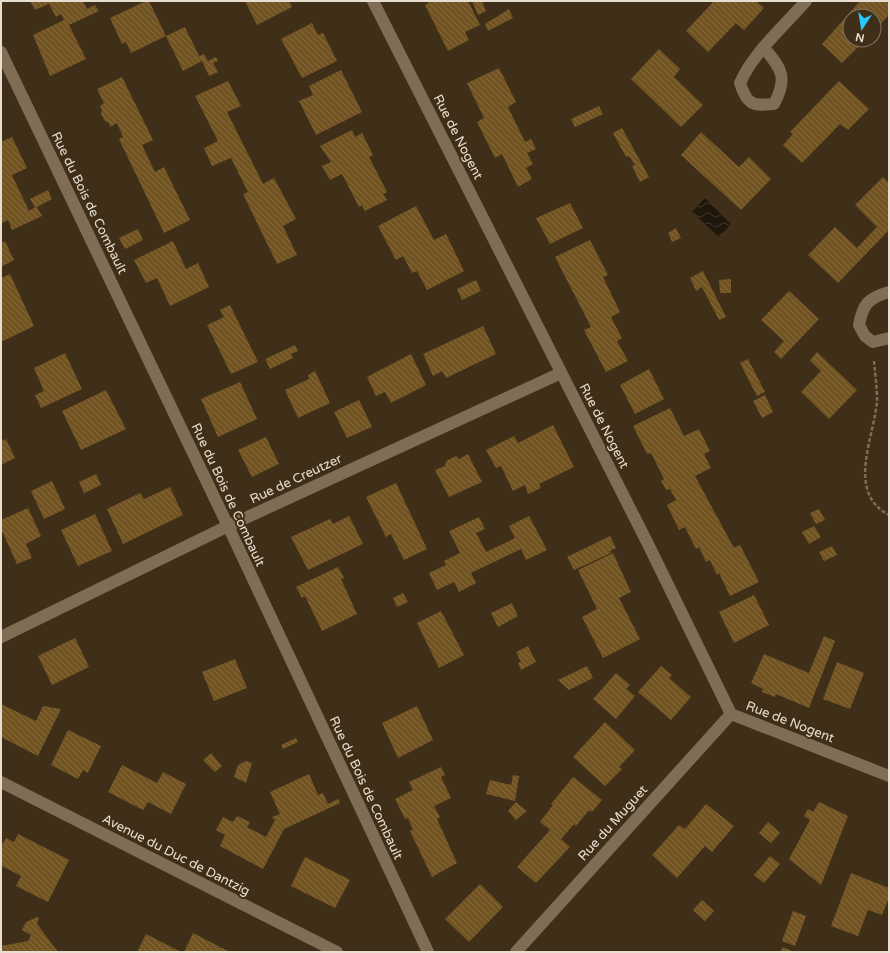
<svg xmlns="http://www.w3.org/2000/svg" width="890" height="953" font-family="'Varela Round',sans-serif">
<style>
.water{fill:url(#water-waves)}
.building{fill:url(#building-back-hatch)}
.lines{fill:none;stroke-linecap:round;stroke-linejoin:round}
.path{stroke:#7b6d59;stroke-width:2.5;stroke-dasharray:4 2;stroke-linecap:butt}
.lane{stroke:#7f6e55;stroke-width:12}
.street{stroke:#7f6e55;stroke-width:12}
.labels{text-anchor:middle;dominant-baseline:central;stroke-width:4;stroke-linejoin:round;paint-order:stroke}
.street-label{font-size:13px;fill:#e8ded0;stroke:#3f2f18}
</style>
<defs>
<pattern id="water-waves" width="16" height="10" patternUnits="userSpaceOnUse"><rect width="16" height="10" fill="#1f170b"/><path d="M0 5q4-4 8 0t8 0" fill="none" stroke="#40382e"/></pattern>
<pattern id="building-back-hatch" width="6" height="6" patternUnits="userSpaceOnUse"><rect width="6" height="6" fill="#725322"/><path d="M-1 5l2 2M0 0l6 6M5-1l2 2" fill="none" stroke="#866b41"/></pattern>
</defs>
<rect width="100%" height="100%" fill="#3f2f18"/>
<!-- water -->
<path class="water" d="M 705,198 L 731,224 L 719,237 L 692,212 Z"/>
<!-- building -->
<path class="building" d="M 30,1 L 83,1 L 87,9 L 95,5 L 99,11 L 69,25 L 86,59 L 50,76 L 33,35 L 64,20 L 61,14 L 56,17 L 49,4 L 35,10 Z
M 146,1 L 149,1 L 166,36 L 131,53 L 126,42 L 122,44 L 110,18 Z
M 245,1 L 289,1 L 292,7 L 257,25 Z
M 431,1 L 468,1 L 480,25 L 465,32 L 469,40 L 448,51 L 425,5 Z
M 472,1 L 482,1 L 486,11 L 478,15 Z
M 714,1 L 756,1 L 764,8 L 744,30 L 736,23 L 708,52 L 686,31 Z
M 860,1 L 889,1 L 889,15 L 874,31 L 874,16 L 850,16 L 850,40 L 865,40 L 842,63 L 822,44 Z
M 509,9 L 513,18 L 488,31 L 485,24 Z
M 312,23 L 318,35 L 323,33 L 337,61 L 302,78 L 281,39 Z
M 185,27 L 199,56 L 204,54 L 208,61 L 216,57 L 218,61 L 213,63 L 218,72 L 209,76 L 202,61 L 183,71 L 166,36 Z
M 659,49 L 680,69 L 674,77 L 703,105 L 681,127 L 631,79 Z
M 499,68 L 516,102 L 508,107 L 525,142 L 531,139 L 536,149 L 527,153 L 533,164 L 526,168 L 532,179 L 518,187 L 502,154 L 495,158 L 477,122 L 484,118 L 467,83 Z
M 341,70 L 362,112 L 316,135 L 299,101 L 313,95 L 309,86 Z
M 122,77 L 153,140 L 142,145 L 155,172 L 164,167 L 190,220 L 164,233 L 119,139 L 123,137 L 117,123 L 110,127 L 109,123 L 105,121 L 101,114 L 102,110 L 100,106 L 104,103 L 97,89 Z
M 228,81 L 241,106 L 227,112 L 263,184 L 274,178 L 296,219 L 283,226 L 297,255 L 277,264 L 243,194 L 248,192 L 231,158 L 212,166 L 204,148 L 218,141 L 195,96 Z
M 839,81 L 869,109 L 848,130 L 840,124 L 802,163 L 783,145 L 793,134 L 790,132 Z
M 599,106 L 603,114 L 575,127 L 571,119 Z
M 622,128 L 649,177 L 640,182 L 632,166 L 635,165 L 629,156 L 626,157 L 613,133 Z
M 352,130 L 355,137 L 362,133 L 373,155 L 369,157 L 387,192 L 383,194 L 387,200 L 365,211 L 362,205 L 359,207 L 342,174 L 330,180 L 322,166 L 331,162 L 320,146 Z
M 701,132 L 739,167 L 749,157 L 771,179 L 741,210 L 681,155 Z
M 12,137 L 27,168 L 12,175 L 29,211 L 35,207 L 30,199 L 48,190 L 52,199 L 37,207 L 42,216 L 12,230 L 8,220 L 2,223 L 1,221 L 1,142 Z
M 883,177 L 889,183 L 889,230 L 838,283 L 808,255 L 835,227 L 857,248 L 877,227 L 855,205 Z
M 570,203 L 583,228 L 550,244 L 536,218 Z
M 416,206 L 434,240 L 446,234 L 464,271 L 427,290 L 417,271 L 412,273 L 403,256 L 396,260 L 378,226 Z
M 676,228 L 681,238 L 672,242 L 668,233 Z
M 138,229 L 143,240 L 125,249 L 119,238 Z
M 590,240 L 608,275 L 603,277 L 620,312 L 611,317 L 622,338 L 617,341 L 628,361 L 606,372 L 584,330 L 591,327 L 555,257 Z
M 5,241 L 14,260 L 1,267 L 1,243 Z
M 173,241 L 186,269 L 198,263 L 209,287 L 170,306 L 157,278 L 146,283 L 134,260 Z
M 703,271 L 726,317 L 719,320 L 702,287 L 696,291 L 690,278 Z
M 10,274 L 34,326 L 1,342 L 1,278 Z
M 731,279 L 731,293 L 720,293 L 719,280 Z
M 476,280 L 481,291 L 462,300 L 457,289 Z
M 789,291 L 819,319 L 781,359 L 774,352 L 784,341 L 761,320 Z
M 230,305 L 258,362 L 231,374 L 207,325 L 224,317 L 220,310 Z
M 483,326 L 496,354 L 446,378 L 442,371 L 433,376 L 423,354 Z
M 295,345 L 298,351 L 291,354 L 293,358 L 270,369 L 265,359 Z
M 817,352 L 857,390 L 829,419 L 801,392 L 821,371 L 810,360 Z
M 65,353 L 82,389 L 41,408 L 35,395 L 44,391 L 34,368 Z
M 411,354 L 426,385 L 391,403 L 385,392 L 376,396 L 367,377 Z
M 748,359 L 765,392 L 757,396 L 740,363 Z
M 649,369 L 664,399 L 635,414 L 620,385 Z
M 315,371 L 330,403 L 298,418 L 285,390 L 309,379 L 308,375 Z
M 240,382 L 257,419 L 218,437 L 201,399 Z
M 106,390 L 126,429 L 81,450 L 62,411 Z
M 765,395 L 773,412 L 762,418 L 753,401 Z
M 359,400 L 372,427 L 347,438 L 334,412 Z
M 670,408 L 684,436 L 699,429 L 710,451 L 704,454 L 711,468 L 695,476 L 734,548 L 740,545 L 759,582 L 730,596 L 719,573 L 717,575 L 710,560 L 706,562 L 699,547 L 696,549 L 685,527 L 679,530 L 667,505 L 676,500 L 670,489 L 666,490 L 661,481 L 664,479 L 651,453 L 647,454 L 633,426 Z
M 553,425 L 574,467 L 539,484 L 541,488 L 528,494 L 525,485 L 513,491 L 501,466 L 496,468 L 486,450 L 514,436 L 518,443 Z
M 266,437 L 279,464 L 252,477 L 238,450 Z
M 6,439 L 15,458 L 1,465 L 1,441 Z
M 468,454 L 482,482 L 449,497 L 435,470 L 445,466 L 446,461 L 456,456 L 459,459 Z
M 96,474 L 101,485 L 84,493 L 79,482 Z
M 52,481 L 65,509 L 44,519 L 31,491 Z
M 396,483 L 427,549 L 404,560 L 391,534 L 386,537 L 366,497 Z
M 170,487 L 183,515 L 123,544 L 107,509 L 140,493 L 144,499 Z
M 28,508 L 41,536 L 26,544 L 32,558 L 17,564 L 1,529 L 1,520 Z
M 819,509 L 825,520 L 816,524 L 810,513 Z
M 95,514 L 112,551 L 78,566 L 61,530 Z
M 349,516 L 363,544 L 308,570 L 291,537 L 330,519 L 333,524 Z
M 529,516 L 547,550 L 526,560 L 521,549 L 471,573 L 476,583 L 459,592 L 454,582 L 437,590 L 429,573 L 446,565 L 444,561 L 460,553 L 449,531 L 479,517 L 485,529 L 476,533 L 486,552 L 515,538 L 509,526 Z
M 814,526 L 821,537 L 809,544 L 802,532 Z
M 610,536 L 616,548 L 610,551 L 611,553 L 574,570 L 567,557 Z
M 832,546 L 837,555 L 824,561 L 819,552 Z
M 613,553 L 631,592 L 619,598 L 640,639 L 603,658 L 582,617 L 597,609 L 578,570 Z
M 338,567 L 344,578 L 341,579 L 357,614 L 322,631 L 305,596 L 302,598 L 296,587 Z
M 403,593 L 408,602 L 397,607 L 393,598 Z
M 754,595 L 769,625 L 734,643 L 719,612 Z
M 512,603 L 518,616 L 498,627 L 491,613 Z
M 441,611 L 464,655 L 439,668 L 417,623 Z
M 824,636 L 835,641 L 809,708 L 776,694 L 775,697 L 762,692 L 763,689 L 751,683 L 764,654 L 809,673 Z
M 75,638 L 89,667 L 52,685 L 38,656 Z
M 528,646 L 536,662 L 521,670 L 518,663 L 521,662 L 516,652 Z
M 235,659 L 247,688 L 214,701 L 202,672 Z
M 837,662 L 864,673 L 850,709 L 823,699 Z
M 587,666 L 593,678 L 569,690 L 558,680 Z
M 661,666 L 672,675 L 669,678 L 691,697 L 671,720 L 638,692 Z
M 616,673 L 630,685 L 626,689 L 635,696 L 616,719 L 593,699 Z
M 1,704 L 36,721 L 43,706 L 61,709 L 38,756 L 1,737 Z
M 417,706 L 433,740 L 398,758 L 382,723 Z
M 605,722 L 635,750 L 619,767 L 622,769 L 605,786 L 573,757 Z
M 68,730 L 101,746 L 88,773 L 83,770 L 78,779 L 51,765 Z
M 296,738 L 298,742 L 283,749 L 281,745 Z
M 211,753 L 222,766 L 215,772 L 203,760 Z
M 246,761 L 252,763 L 246,783 L 234,777 L 238,765 Z
M 122,765 L 157,783 L 163,772 L 186,784 L 171,814 L 148,802 L 143,810 L 108,792 Z
M 441,767 L 445,775 L 441,777 L 451,798 L 434,806 L 440,817 L 437,819 L 457,863 L 432,877 L 410,831 L 413,830 L 408,818 L 405,819 L 395,799 L 413,790 L 409,782 Z
M 309,774 L 318,795 L 323,793 L 328,804 L 338,799 L 340,803 L 284,829 L 263,869 L 220,846 L 225,835 L 216,830 L 223,817 L 233,822 L 237,816 L 250,822 L 247,827 L 266,837 L 275,820 L 272,817 L 280,814 L 270,792 Z
M 513,775 L 519,776 L 515,801 L 486,794 L 490,780 L 511,785 Z
M 573,777 L 602,800 L 592,812 L 589,810 L 576,826 L 574,824 L 561,839 L 570,847 L 536,883 L 517,867 L 550,830 L 540,822 L 553,805 L 551,804 Z
M 516,802 L 527,811 L 516,820 L 508,811 Z
M 819,802 L 848,816 L 821,885 L 789,859 L 810,820 L 804,816 L 808,809 L 813,812 Z
M 706,804 L 734,826 L 712,852 L 705,846 L 677,878 L 652,855 L 679,825 L 685,829 Z
M 768,822 L 780,833 L 771,843 L 759,833 Z
M 18,834 L 69,860 L 48,902 L 16,886 L 21,876 L 2,866 L 1,869 L 1,847 L 6,838 L 14,842 Z
M 770,856 L 780,864 L 764,883 L 754,875 Z
M 305,857 L 350,880 L 335,908 L 291,886 Z
M 851,873 L 889,888 L 889,898 L 882,915 L 868,910 L 858,936 L 831,926 Z
M 480,884 L 503,907 L 469,942 L 445,919 Z
M 702,900 L 714,911 L 705,921 L 693,910 Z
M 793,911 L 806,916 L 795,946 L 782,941 Z
M 37,917 L 39,918 L 37,924 L 58,952 L 1,952 L 1,946 L 28,941 L 31,935 L 22,930 L 26,922 Z
M 193,933 L 222,948 L 230,952 L 184,952 Z
M 146,934 L 181,952 L 137,952 Z
M 783,947 L 794,952 L 780,952 Z"/>
<g class="lines">
<!-- path -->
<path class="path" d="M 874,361 C 875,373 877,387 877,400 C 875,436 845,492 889,515"/>
<!-- lane -->
<path class="lane" d="M 764,48 C 782,69 788,78 774,104 C 752,106 747,105 740,83 C 754,52 783,27 806,1
M 889,292 C 868,298 863,304 859,325 L 865,336 L 873,342 L 889,338"/>
<!-- street -->
<path class="street" d="M 373,1 L 649,546 L 731,714 L 889,776
M 1,52 L 228,526 L 428,952
M 1,637 L 228,526 L 561,373
M 1,782 L 337,952
M 516,952 L 731,714"/>
</g>
<g class="labels">
<!-- street labels -->
<g class="street-label">
<text transform="translate(458 137) rotate(63)">Rue de Nogent</text>
<text transform="translate(89 203) rotate(64)">Rue du Bois de Combault</text>
<text transform="translate(604 426) rotate(63)">Rue de Nogent</text>
<text transform="translate(296 479) rotate(-25)">Rue de Creutzer</text>
<text transform="translate(228 495) rotate(65)">Rue du Bois de Combault</text>
<text transform="translate(790 722) rotate(21)">Rue de Nogent</text>
<text transform="translate(366 788) rotate(65)">Rue du Bois de Combault</text>
<text transform="translate(613 823) rotate(-48)">Rue du Muguet</text>
<text transform="translate(176 855) rotate(27)">Avenue du Duc de Dantzig</text>
</g>
</g>
<!-- border -->
<rect width="890" height="953" fill="none" stroke="#e8ded0" stroke-width="4"/>
<!-- north arrow -->
<g transform="translate(862 28) rotate(192)"><circle r="19" fill="#3f2f18" stroke="#837562"/>
<path d="M0-3L7 15L0 10L-7 15Z" fill="#25c9fe"/>
<text y="-6" font-size="11" font-weight="bold" text-anchor="middle" fill="#e8ded0">N</text>
</g>
</svg>
